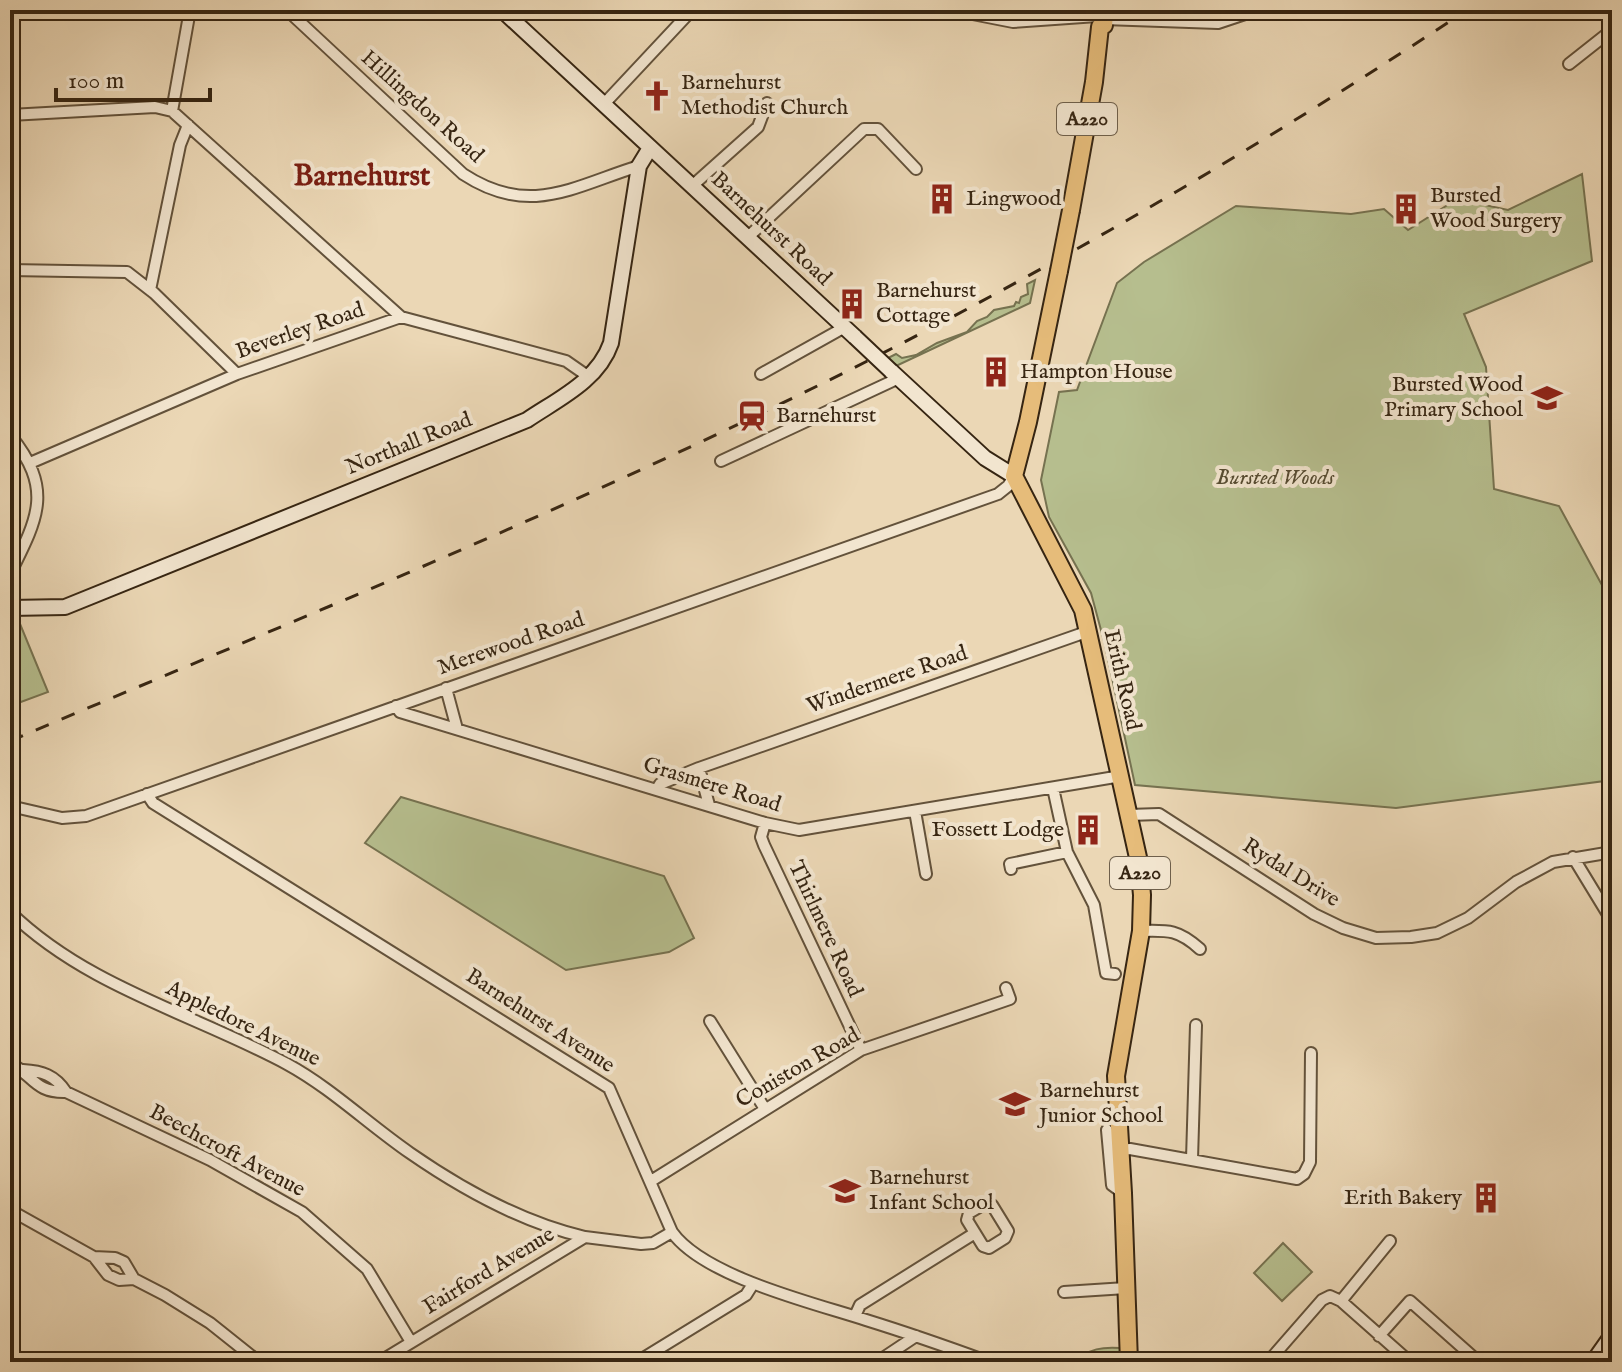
<svg xmlns="http://www.w3.org/2000/svg" width="1622" height="1372" font-family="'IM FELL English',serif">
<style>
.green{fill:#b6be8e;stroke:#767250;stroke-width:2}
.lines{fill:none;stroke-linecap:round;stroke-linejoin:round}
.street-casing{stroke:#63523b;stroke-width:14}
.secondary-casing{stroke:#362512;stroke-width:18}
.primary-casing{stroke:#362512;stroke-width:20}
.street{stroke:#f2e5cf;stroke-width:10}
.secondary{stroke:#f2e5cf;stroke-width:14}
.primary{stroke:#e6bc7a;stroke-width:16}
.rail{stroke:#362512;stroke-width:3;stroke-dasharray:14 14;stroke-linecap:butt}
.secondary-bridge-casing{stroke:#362512;stroke-width:18;stroke-linecap:butt}
.primary-bridge-casing{stroke:#362512;stroke-width:20;stroke-linecap:butt}
.secondary-bridge{stroke:#f2e5cf;stroke-width:14}
.primary-bridge{stroke:#e6bc7a;stroke-width:16}
.labels{text-anchor:middle;dominant-baseline:central;stroke-width:8;stroke-linejoin:round;paint-order:stroke}
.shield{fill:#f2e5cf;stroke:#6e5f4b;stroke-width:2}
.shield-label{font-size:20px;font-weight:bold;fill:#362512}
.poi-label{font-size:22px;fill:#362512;stroke:#f2e5cf;text-anchor:start}
.street-label{font-size:22px;fill:#362512;stroke:#f2e5cf}
.park-label{font-size:22px;font-style:italic;fill:#564b31;stroke:#f2e5cf}
.district-label{font-size:30px;font-weight:bold;fill:#7a1f14;stroke:#f2e5cf}
</style>
<rect width="100%" height="100%" fill="#ebd7b5"/>
<filter id="stains"><feTurbulence type="fractalNoise" baseFrequency=".0025" numOctaves="4"/><feColorMatrix values="0 0 0 0 .2 0 0 0 0 .09 0 0 0 0 .02 0 0 0 .5 -.17"/></filter>
<radialGradient id="worn" r=".72"><stop offset=".6" stop-color="#630" stop-opacity="0"/><stop offset="1" stop-color="#630" stop-opacity=".3"/></radialGradient>
<!-- green -->
<path class="green" d="M 1582,174 L 1592,261 L 1464,314 L 1486,367 L 1494,489 L 1559,506 L 1609,598 L 1605,678 L 1612,693 L 1612,780 L 1396,808 L 1135,785 L 1105,645 L 1091,593 L 1049,517 L 1041,480 L 1059,392 L 1077,390 L 1117,283 L 1144,262 L 1236,206 L 1351,214 L 1384,209 L 1408,230 L 1457,199 L 1508,210 Z
M 1035,280 L 1030,303 L 896,366 L 888,358 L 896,354 L 902,358 L 916,355 L 937,343 L 967,332 L 977,321 L 987,317 L 994,310 L 1014,306 L 1016,302 L 1019,303 L 1021,297 L 1028,294 L 1027,284 Z
M 10,618 L 18,619 L 48,692 L 10,706 Z
M 401,797 L 664,876 L 694,938 L 669,952 L 566,970 L 365,843 Z
M 1283,1243 L 1312,1272 L 1282,1301 L 1254,1273 Z
M 1120,1348 L 1120,1362 L 1078,1362 C 1087,1348 1104,1347 1120,1348 Z"/>
<g class="lines">
<!-- street casing -->
<g class="street-casing">
<path id="street" d="M 287,10 L 463,174 C 530,218 574,186 639,166
M 952,10 L 1013,22 L 1097,16
M 1104,19 L 1218,23 L 1257,10
M 1569,64 L 1612,30
M 604,104 L 692,10
M 172,111 L 190,10
M 10,115 L 155,107 L 172,111 L 401,317
M 692,186 L 758,127 L 767,103
M 748,237 L 864,129 L 878,129 L 916,169
M 10,270 L 127,272 L 154,293 L 237,374
M 150,290 L 180,145 L 188,125
M 761,374 L 845,327
M 10,435 C 54,489 38,518 10,574
M 721,461 L 899,378
M 30,463 L 237,374 L 401,317 L 566,361 L 589,377
M 446,688 L 457,729
M 396,706 L 400,712 L 765,823 L 799,830 L 1121,776
M 699,768 L 709,805
M 1053,788 L 1067,852 L 1094,905 L 1106,973 L 1115,974
M 657,789 L 660,784 L 699,768 L 1089,631
M 147,794 L 153,803 L 609,1088 L 672,1232 C 704,1277 814,1303 866,1320 C 908,1333 948,1347 989,1362
M 10,806 L 62,818 L 86,816 L 998,494 L 1008,486 L 1014,476
M 915,811 L 926,874
M 1129,815 L 1159,814 L 1314,914 L 1343,928 L 1376,938 L 1411,937 L 1437,933 L 1468,918 L 1516,882 L 1553,862 L 1612,852
M 765,823 L 761,837 L 764,845 L 861,1050
M 1573,857 L 1612,921
M 1011,869 L 1010,864 L 1067,852
M 10,912 C 87,987 194,1014 287,1064 C 331,1088 368,1124 410,1153 C 462,1189 524,1223 585,1237
M 1141,931 C 1169,930 1179,930 1200,949
M 710,1021 L 765,1109
M 10,1063 C 34,1076 35,1093 66,1092 L 210,1160 L 302,1212 L 367,1269 L 411,1342
M 23,1070 C 42,1071 55,1075 66,1092
M 1107,1130 L 1112,1185 L 1123,1193
M 1120,1150 L 1130,1149 L 1297,1179 L 1304,1174 L 1310,1162 L 1311,1053
M 1192,1159 L 1196,1025
M 651,1181 L 861,1050 L 1010,999 L 1006,988
M 986,1203 L 992,1205 L 1008,1231 L 1005,1238 L 989,1248 L 983,1246 L 967,1220 L 969,1213 Z
M 10,1210 L 94,1257 L 115,1258 L 124,1262 L 134,1279
M 1390,1241 L 1341,1301 L 1410,1362
M 94,1257 L 108,1275 L 119,1280 L 134,1279 L 165,1295 L 210,1323 L 259,1362
M 1064,1292 L 1126,1288
M 855,1316 L 860,1305 L 975,1233
M 1379,1336 L 1410,1301 L 1472,1356
M 10,1360 L 14,1362
M 379,1362 L 585,1237 L 641,1244 L 653,1243 L 672,1232
M 637,1362 L 746,1295 L 753,1284
M 877,1362 L 916,1336
M 1268,1362 L 1322,1300 L 1330,1296 L 1341,1301"/>
</g>
<!-- secondary casing -->
<g class="secondary-casing">
<path id="secondary" d="M 502,10 L 855,337
M 891,371 L 985,458 L 1014,476
M 10,608 L 65,607 L 527,420 C 558,399 598,381 611,343 L 639,166 L 650,148
M 1593,1362 L 1612,1335"/>
</g>
<!-- primary casing -->
<g class="primary-casing">
<path id="primary" d="M 1071,210 L 1094,82 L 1100,27 L 1104,25 L 1105,13 L 1102,10
M 1059,271 L 1028,422 L 1014,476 L 1083,610 L 1139,862 L 1142,895 L 1141,931 L 1116,1076 L 1123,1193 L 1129,1362"/>
</g>
<!-- street -->
<use href="#street" class="street"/>
<!-- secondary -->
<use href="#secondary" class="secondary"/>
<!-- primary -->
<use href="#primary" class="primary"/>
<!-- rail -->
<path class="rail" d="M 10,741 C 257,636 505,536 747,420 C 996,302 1237,162 1467,10"/>
<!-- secondary-bridge casing -->
<g class="secondary-bridge-casing">
<path id="secondary-bridge" d="M 855,337 L 891,371"/>
</g>
<!-- primary-bridge casing -->
<g class="primary-bridge-casing">
<path id="primary-bridge" d="M 1059,271 L 1071,210"/>
</g>
<!-- secondary-bridge -->
<use href="#secondary-bridge" class="secondary-bridge"/>
<!-- primary-bridge -->
<use href="#primary-bridge" class="primary-bridge"/>
</g>
<!-- icons -->
<defs>
<g id="church-bare" transform="scale(2.4)"><path d="M-1.2-6h2.4v3.5h3.3v2.4h-3.3V6h-2.4V-.1h-3.3v-2.4h3.3Z" fill="#8f2418" stroke="#f2e5cf" stroke-width="2.5" paint-order="stroke"/></g>
<g id="building-bare" transform="scale(2.4)"><path d="M-4-6H4V6H1V3H-1V6H-4ZM-2.5-4.3h1.7v1.8h-1.7ZM.8-4.3h1.7v1.8H.8ZM-2.5-1h1.7V.8h-1.7ZM.8-1h1.7V.8H.8Z" fill="#8f2418" stroke="#f2e5cf" stroke-width="2.5" paint-order="stroke"/></g>
<g id="school-bare" transform="scale(2.4)"><path d="M0-5L7-2L0 1L-7-2ZM-4 1L0 2.5L4 1V4Q0 6-4 4Z" fill="#8f2418" stroke="#f2e5cf" stroke-width="2.5" paint-order="stroke"/></g>
<g id="station-bare" transform="scale(2.4)"><path d="M-3-6H3Q5-6 5-4V2Q5 4 3 4L4.5 6H3L1.5 4h-3L-3 6H-4.5L-3 4Q-5 4-5 2V-4Q-5-6-3-6ZM-3.5-4v3h7v-3ZM-3.5 1v1.5H-2V1ZM2 1v1.5H3.5V1Z" fill="#8f2418" stroke="#f2e5cf" stroke-width="2.5" paint-order="stroke"/></g>
</defs>
<g fill-rule="evenodd">
<use href="#church-bare" x="657" y="96"/>
<use href="#building-bare" x="942" y="199"/>
<use href="#building-bare" x="1406" y="209"/>
<use href="#building-bare" x="852" y="304"/>
<use href="#building-bare" x="996" y="372"/>
<use href="#school-bare" x="1547" y="398"/>
<use href="#station-bare" x="752" y="416"/>
<use href="#building-bare" x="1088" y="830"/>
<use href="#school-bare" x="1015" y="1104"/>
<use href="#school-bare" x="845" y="1191"/>
<use href="#building-bare" x="1486" y="1198"/>
</g>
<g class="labels">
<!-- shield labels -->
<g class="shield">
<rect x="1057" y="103" width="60" height="32" rx="6"/>
<rect x="1110" y="857" width="60" height="32" rx="6"/>
</g>
<g class="shield-label">
<text x="1087" y="119">A220</text>
<text x="1140" y="873">A220</text>
</g>
<!-- poi labels -->
<g class="poi-label">
<text x="681" y="83">Barnehurst<tspan x="681" dy="25">Methodist Church</tspan></text>
<text x="1430" y="196">Bursted<tspan x="1430" dy="25">Wood Surgery</tspan></text>
<text x="966" y="199">Lingwood</text>
<text x="876" y="291">Barnehurst<tspan x="876" dy="25">Cottage</tspan></text>
<text x="1020" y="372">Hampton House</text>
<text x="1523" y="385" text-anchor="end">Bursted Wood<tspan x="1523" dy="25">Primary School</tspan></text>
<text x="776" y="416">Barnehurst</text>
<text x="1064" y="830" text-anchor="end">Fossett Lodge</text>
<text x="1039" y="1091">Barnehurst<tspan x="1039" dy="25">Junior School</tspan></text>
<text x="869" y="1178">Barnehurst<tspan x="869" dy="25">Infant School</tspan></text>
<text x="1462" y="1198" text-anchor="end">Erith Bakery</text>
</g>
<!-- street labels -->
<g class="street-label">
<text transform="translate(422 107) rotate(42)">Hillingdon Road</text>
<text transform="translate(771 229) rotate(43)">Barnehurst Road</text>
<text transform="translate(300 331) rotate(-19)">Beverley Road</text>
<text transform="translate(409 444) rotate(-22)">Northall Road</text>
<text transform="translate(511 644) rotate(-19)">Merewood Road</text>
<text transform="translate(887 680) rotate(-19)">Windermere Road</text>
<text transform="translate(1122 680) rotate(77)">Erith Road</text>
<text transform="translate(712 785) rotate(17)">Grasmere Road</text>
<text transform="translate(1291 873) rotate(32)">Rydal Drive</text>
<text transform="translate(825 929) rotate(65)">Thirlmere Road</text>
<text transform="translate(540 1021) rotate(33)">Barnehurst Avenue</text>
<text transform="translate(243 1024) rotate(26)">Appledore Avenue</text>
<text transform="translate(798 1068) rotate(-30)">Coniston Road</text>
<text transform="translate(227 1151) rotate(28)">Beechcroft Avenue</text>
<text transform="translate(489 1271) rotate(-31)">Fairford Avenue</text>
</g>
<!-- park labels -->
<g class="park-label">
<text x="1275" y="478">Bursted Woods</text>
</g>
<!-- district labels -->
<g class="district-label">
<text x="362" y="177">Barnehurst</text>
</g>
</g>
<!-- margin -->
<rect width="1622" height="1372" fill="none" stroke="#ebd7b5" stroke-width="40"/>
<rect x="12" y="12" width="1598" height="1348" fill="none" stroke="#362512" stroke-width="4"/>
<rect x="20" y="20" width="1582" height="1332" fill="none" stroke="#362512" stroke-width="2"/>
<!-- scale -->
<path d="M56 88v12h154v-12" fill="none" stroke="#362512" stroke-width="4"/>
<text x="68" y="88" font-size="24" fill="#362512" stroke="#f2e5cf" stroke-width="6" paint-order="stroke">100 m</text>
<rect width="100%" height="100%" filter="url(#stains)"/>
<rect width="100%" height="100%" fill="url(#worn)"/>
</svg>
